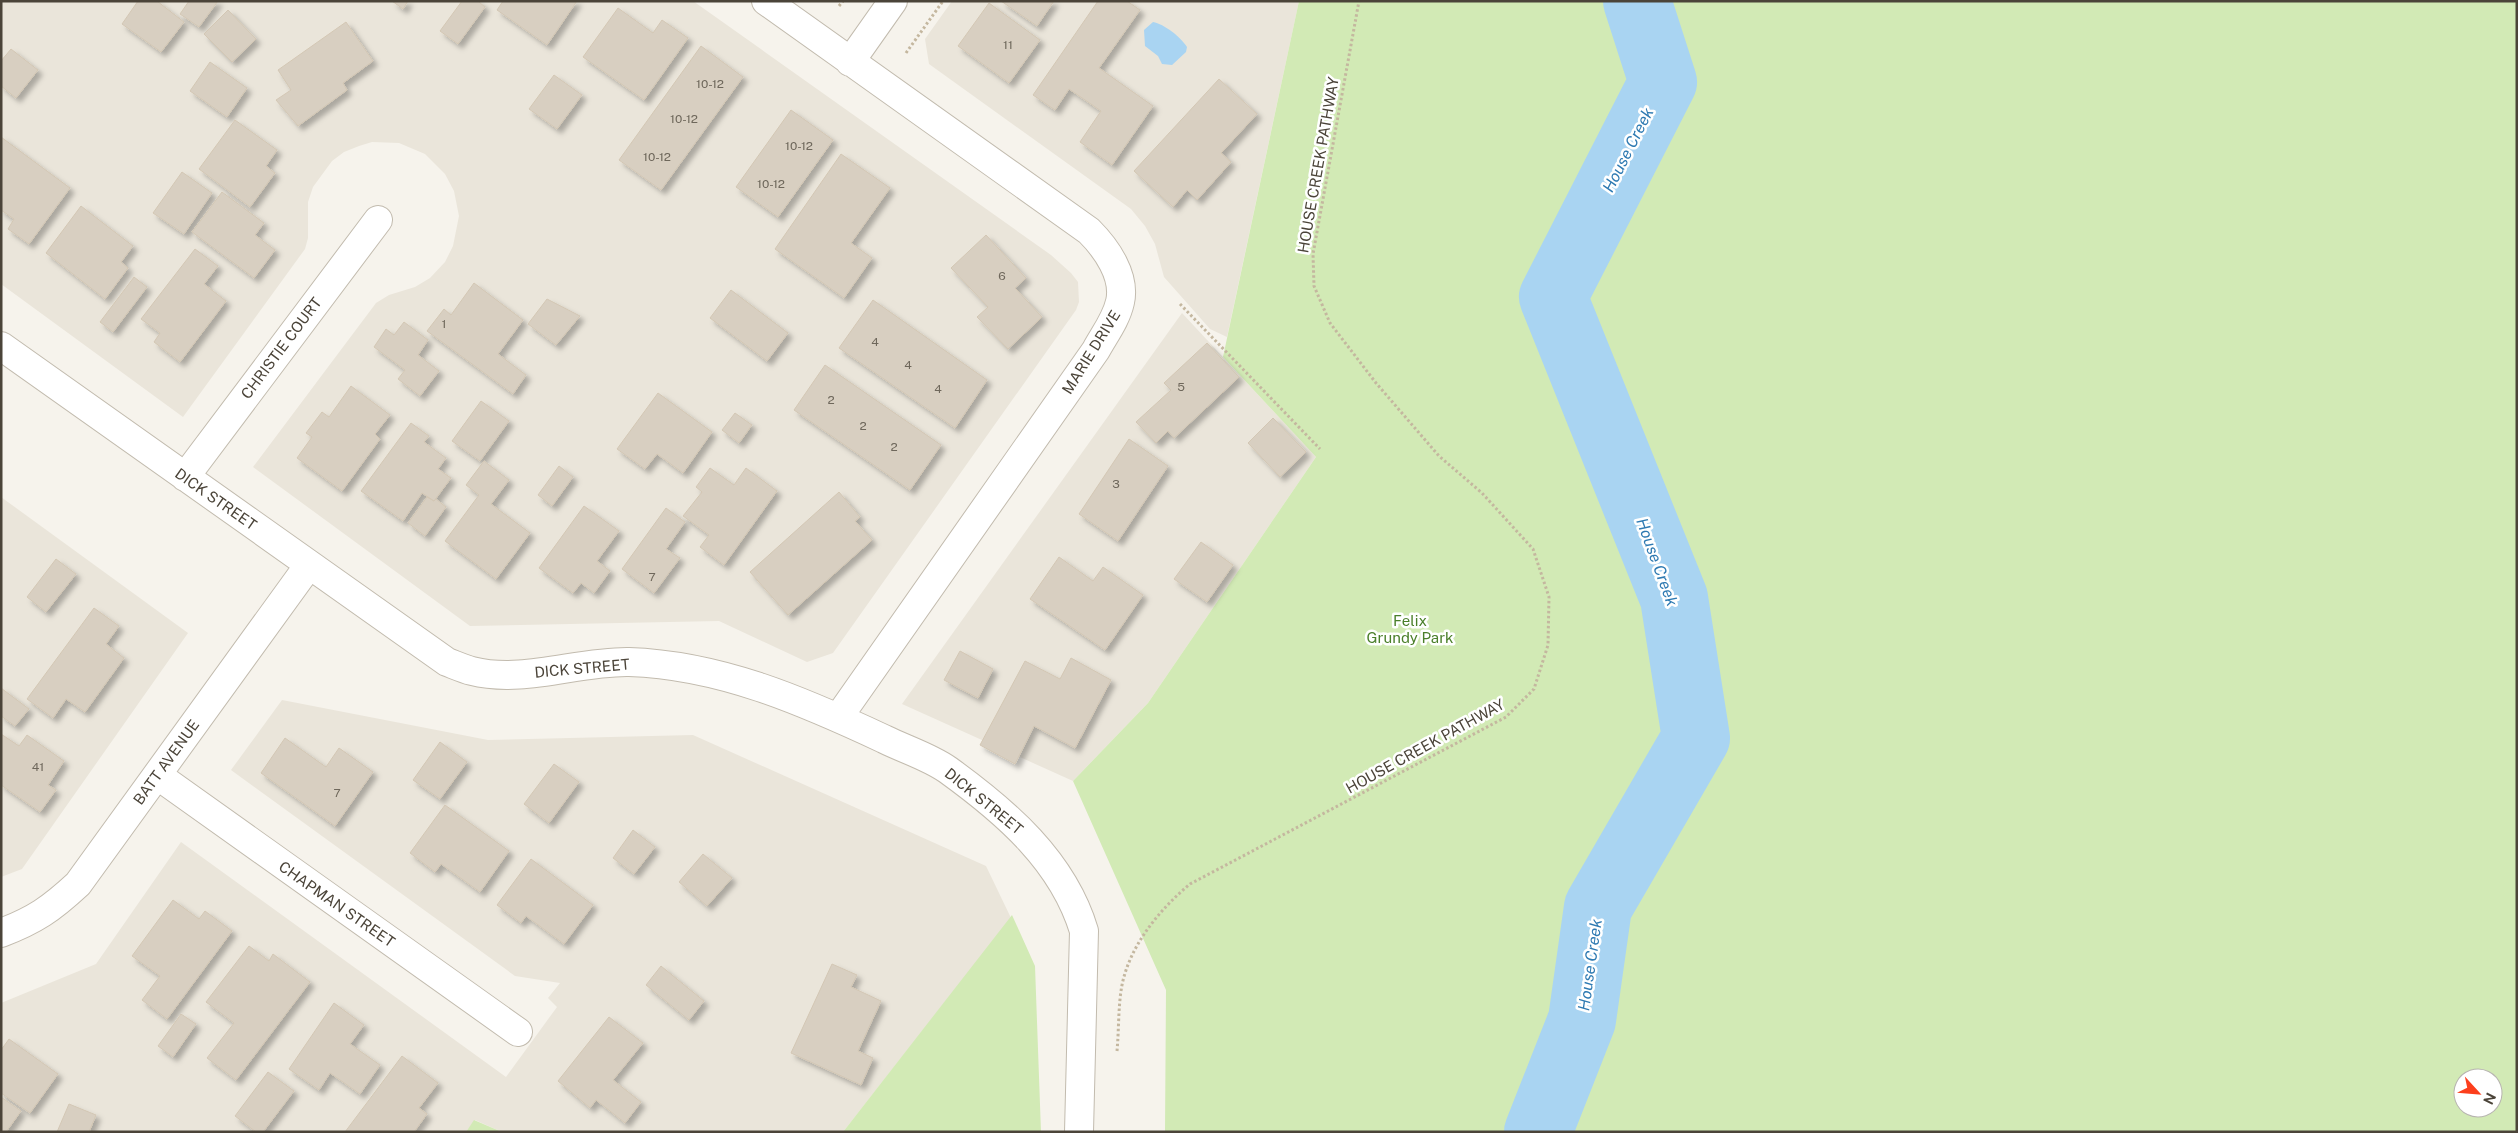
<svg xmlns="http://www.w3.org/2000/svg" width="2518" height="1133" font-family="'Public Sans',sans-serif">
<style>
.residential{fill:#eae5da}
.green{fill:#d2eab5;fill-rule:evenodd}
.water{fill:#a9d4f2}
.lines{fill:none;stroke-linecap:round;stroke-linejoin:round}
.river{stroke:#a9d4f2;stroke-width:68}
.building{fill:#d8cfc1;stroke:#d3c7b4;filter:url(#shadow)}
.minor-casing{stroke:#c2bbae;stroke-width:30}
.path{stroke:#c4b79f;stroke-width:3;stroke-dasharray:2.5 2.5;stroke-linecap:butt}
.minor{stroke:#fff;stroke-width:28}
.labels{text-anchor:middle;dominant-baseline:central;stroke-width:5;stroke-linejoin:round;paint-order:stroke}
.number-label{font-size:12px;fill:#6e675b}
.street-label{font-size:15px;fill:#4b4439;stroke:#fff}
.park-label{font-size:15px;fill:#4a7f2a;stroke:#fff}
.water-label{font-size:16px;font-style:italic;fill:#2e7ab2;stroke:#fff}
</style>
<defs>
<filter id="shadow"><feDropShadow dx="4.5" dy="4.5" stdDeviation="2.5" flood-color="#0004"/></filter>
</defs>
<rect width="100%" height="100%" fill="#f6f3ec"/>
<!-- residential -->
<path class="residential" d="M 1,1 L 693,1 L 1051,255 L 1071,273 L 1078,282 L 1079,302 L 1076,310 L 833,653 L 807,662 L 719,621 L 470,626 L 253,467 L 376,303 L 389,295 L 415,287 L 430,278 L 445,262 L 453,246 L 459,216 L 454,191 L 445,174 L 425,154 L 399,143 L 372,142 L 359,146 L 344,152 L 332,161 L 313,187 L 308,202 L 308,238 L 305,249 L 183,417 L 1,284 Z
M 952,1 L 1299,1 L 1227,337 L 1210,329 L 1164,277 L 1155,244 L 1145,226 L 1131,209 L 929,64 L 925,39 Z
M 1182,313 L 1316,457 L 1148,703 L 1073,781 L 902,704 Z
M 1,497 L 188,633 L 22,869 L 1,877 Z
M 282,700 L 488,740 L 693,735 L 986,866 L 1011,918 L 843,1132 L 502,1132 L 475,1120 L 466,1132 L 1,1132 L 1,1003 L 96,964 L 181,842 L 506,1077 L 557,1007 L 548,998 L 560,983 L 515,976 L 231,770 Z"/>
<!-- green -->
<path class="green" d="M 1299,1 L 2517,1 L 2517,1132 L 1165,1132 L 1166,990 L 1073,781 L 1148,703 L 1316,457 L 1223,357 ZM 2463,1078 L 2493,1078 L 2493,1108 L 2463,1108 Z
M 1012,915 L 1035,966 L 1041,1132 L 843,1132 Z
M 474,1120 L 502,1132 L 466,1132 Z"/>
<!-- water -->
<path class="water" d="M 1153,22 C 1164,24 1181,37 1187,47 L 1186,52 L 1172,65 L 1162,64 L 1158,56 L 1145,46 L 1144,30 Z"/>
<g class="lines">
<!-- river -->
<path class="river" d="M 1538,1132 L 1582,1020 L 1598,907 L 1696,738 L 1674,598 L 1553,297 L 1663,82 L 1637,1"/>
</g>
<!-- building -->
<path class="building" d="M 138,1 L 157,1 L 184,22 L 161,52 L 122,24 Z
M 189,1 L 218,1 L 199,27 L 180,14 Z
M 392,1 L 408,1 L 403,9 Z
M 462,1 L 478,1 L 485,7 L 458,44 L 440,31 Z
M 503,1 L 577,1 L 547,45 L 497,10 Z
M 1001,1 L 1054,1 L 1037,26 Z
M 1098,1 L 1127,1 L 1140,10 L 1099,68 L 1153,106 L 1112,165 L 1080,142 L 1101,111 L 1069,89 L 1055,110 L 1033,95 Z
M 989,3 L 1040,40 L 1009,83 L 958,46 Z
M 618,8 L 653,33 L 662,20 L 688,38 L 644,100 L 583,57 Z
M 228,10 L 256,39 L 232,62 L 204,34 Z
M 346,22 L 373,61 L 343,83 L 347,90 L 298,126 L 276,100 L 291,90 L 278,70 Z
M 701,46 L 743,77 L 661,190 L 619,160 Z
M 11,49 L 38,70 L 16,98 L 1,86 L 1,61 Z
M 210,62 L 247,88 L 227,117 L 190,91 Z
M 554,75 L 582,95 L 557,129 L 529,109 Z
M 1219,79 L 1257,114 L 1221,153 L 1231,162 L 1197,200 L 1187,190 L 1173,207 L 1134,171 Z
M 791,110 L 833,140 L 778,217 L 736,187 Z
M 235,120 L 277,150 L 266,166 L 275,173 L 250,207 L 199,169 Z
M 1,137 L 70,188 L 29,244 L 8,229 L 14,219 L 1,210 Z
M 841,154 L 890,188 L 851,243 L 872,258 L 844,298 L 775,249 Z
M 182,172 L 212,193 L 184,234 L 153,213 Z
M 222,192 L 264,223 L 255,235 L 275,250 L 254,278 L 192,232 Z
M 81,206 L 133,246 L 121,262 L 128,268 L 105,299 L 46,253 Z
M 986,235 L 1026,278 L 1015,288 L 1042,317 L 1008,349 L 977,317 L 988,307 L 951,268 Z
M 195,249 L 218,266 L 204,284 L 226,301 L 180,362 L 154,342 L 160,333 L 141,319 Z
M 134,277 L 147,287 L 113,332 L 100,322 Z
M 474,283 L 523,320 L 498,354 L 526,375 L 513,394 L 427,331 L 444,309 L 451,315 Z
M 731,290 L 788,333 L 767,361 L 710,318 Z
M 547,299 L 580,316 L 556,345 L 528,324 Z
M 873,300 L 987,380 L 955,428 L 839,348 Z
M 404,322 L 428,340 L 418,355 L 439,371 L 420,396 L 398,379 L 405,370 L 374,347 L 386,329 L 394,335 Z
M 1207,343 L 1239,377 L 1174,438 L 1168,431 L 1156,443 L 1136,422 L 1171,390 L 1164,383 Z
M 825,365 L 941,445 L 910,490 L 794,410 Z
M 351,386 L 390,415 L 375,434 L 380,439 L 342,491 L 297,458 L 312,437 L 306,433 L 322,412 L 329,417 Z
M 658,393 L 712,432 L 683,473 L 657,454 L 645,469 L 617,449 Z
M 481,401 L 509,421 L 480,461 L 452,441 Z
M 735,413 L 752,425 L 739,443 L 722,430 Z
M 1273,418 L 1306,452 L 1280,477 L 1248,443 Z
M 411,423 L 429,436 L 424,442 L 446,458 L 438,469 L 451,478 L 434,501 L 422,493 L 403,521 L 361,491 Z
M 1129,439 L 1168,466 L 1118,541 L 1079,514 Z
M 484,461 L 509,480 L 491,504 L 530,533 L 496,579 L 445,541 L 479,495 L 466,485 Z
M 559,466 L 573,477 L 552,506 L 538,495 Z
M 710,468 L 734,485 L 746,468 L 777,491 L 724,565 L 700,547 L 709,535 L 683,516 L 702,492 L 696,487 Z
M 839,492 L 860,517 L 855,521 L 872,540 L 788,615 L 750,572 Z
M 427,497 L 434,501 L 436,499 L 446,507 L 425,536 L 408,523 Z
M 584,506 L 619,531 L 597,561 L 610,571 L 594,593 L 581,583 L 573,593 L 539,568 Z
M 666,508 L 685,522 L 666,549 L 680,558 L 654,593 L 622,569 Z
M 1201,542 L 1233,565 L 1207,602 L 1174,579 Z
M 1059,557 L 1093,581 L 1103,567 L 1143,595 L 1105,650 L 1030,599 Z
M 56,559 L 76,574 L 46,612 L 27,597 Z
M 94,608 L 119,626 L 106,644 L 124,658 L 85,712 L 66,699 L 53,718 L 27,699 Z
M 960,651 L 993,669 L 978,698 L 944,680 Z
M 1071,658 L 1111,680 L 1075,748 L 1034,726 L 1015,764 L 980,745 L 1025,661 L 1060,679 Z
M 1,688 L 29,709 L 15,726 L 1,716 Z
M 1,734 L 19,746 L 27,735 L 64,761 L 48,785 L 56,790 L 40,812 L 1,785 Z
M 285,738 L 326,767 L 339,748 L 373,772 L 335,826 L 261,773 Z
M 440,742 L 467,762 L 440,799 L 413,780 Z
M 554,764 L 579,782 L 549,823 L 524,804 Z
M 445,805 L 509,851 L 480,892 L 441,864 L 435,872 L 410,853 Z
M 633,830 L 655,847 L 634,874 L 613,858 Z
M 703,854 L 732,878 L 707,906 L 679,882 Z
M 531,859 L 593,905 L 564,944 L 526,916 L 521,923 L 497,905 Z
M 173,900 L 199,919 L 205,911 L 232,931 L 167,1019 L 142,1000 L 160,976 L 132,956 Z
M 249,946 L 269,961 L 273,954 L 310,982 L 236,1080 L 207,1058 L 234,1023 L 206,1002 Z
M 832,964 L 857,975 L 851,987 L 881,1001 L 858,1051 L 873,1058 L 861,1085 L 791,1053 Z
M 661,966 L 704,1001 L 689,1020 L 646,985 Z
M 334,1003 L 364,1025 L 350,1044 L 380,1065 L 360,1094 L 330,1073 L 319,1090 L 289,1069 Z
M 181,1014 L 196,1024 L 173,1057 L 158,1046 Z
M 609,1017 L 643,1043 L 613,1080 L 641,1102 L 625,1123 L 596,1100 L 590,1108 L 558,1081 Z
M 9,1039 L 58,1074 L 30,1113 L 1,1093 L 1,1050 Z
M 402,1056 L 438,1083 L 419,1108 L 427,1114 L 414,1132 L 345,1132 Z
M 268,1072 L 294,1091 L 263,1132 L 256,1132 L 235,1116 Z
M 1,1097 L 21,1111 L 6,1132 L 1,1132 Z
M 69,1104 L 96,1115 L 89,1132 L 57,1132 Z"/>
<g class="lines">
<!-- minor casing -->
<g class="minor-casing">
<path id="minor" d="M 766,1 L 1089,231 C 1106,248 1126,276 1120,302 C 1116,320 1104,335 1096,350 L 838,718
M 850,62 L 893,1
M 1,346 L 447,662 C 455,665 464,669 472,671 C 523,684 578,661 629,662 C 720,665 803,701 884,739 C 904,749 930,757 948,770 C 1006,812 1063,861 1084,931 L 1079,1132
M 185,477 L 378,220
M 157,775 L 518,1032
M 1,933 C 35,920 51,909 78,884 L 309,565"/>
</g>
<!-- path -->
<path class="path" d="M 839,6 L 843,1
M 906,53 L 943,1
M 1180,304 L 1320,449
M 1117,1051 C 1119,1030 1118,1006 1122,985 C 1130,945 1160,909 1190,884 L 1506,717 L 1534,689 L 1548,645 L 1549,597 L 1533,549 L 1482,493 L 1439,456 L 1376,383 L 1330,323 L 1314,286 L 1313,254 L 1359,1"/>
<!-- minor -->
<use href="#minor" class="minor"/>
</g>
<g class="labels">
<!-- number labels -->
<g class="number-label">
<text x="1008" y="45">11</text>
<text x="710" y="84">10-12</text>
<text x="684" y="119">10-12</text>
<text x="799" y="146">10-12</text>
<text x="657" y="157">10-12</text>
<text x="771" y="184">10-12</text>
<text x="1002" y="276">6</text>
<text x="444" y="324">1</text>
<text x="875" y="342">4</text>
<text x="908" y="365">4</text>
<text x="1181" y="387">5</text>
<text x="938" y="389">4</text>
<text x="831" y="400">2</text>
<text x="863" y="426">2</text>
<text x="894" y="447">2</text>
<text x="1116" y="484">3</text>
<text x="652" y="577">7</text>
<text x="38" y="767">41</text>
<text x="337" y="793">7</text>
</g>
<!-- street labels -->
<g class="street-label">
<text transform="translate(1318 165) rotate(-80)">HOUSE CREEK PATHWAY</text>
<text transform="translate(281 348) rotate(-53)">CHRISTIE COURT</text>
<text transform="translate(1091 352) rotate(-58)">MARIE DRIVE</text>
<text transform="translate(216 499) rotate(35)">DICK STREET</text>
<text transform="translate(582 668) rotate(-5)">DICK STREET</text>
<text transform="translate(1425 746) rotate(-29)">HOUSE CREEK PATHWAY</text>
<text transform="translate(166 762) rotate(-54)">BATT AVENUE</text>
<text transform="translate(984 801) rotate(39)">DICK STREET</text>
<text transform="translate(337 904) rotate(35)">CHAPMAN STREET</text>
</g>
<!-- park labels -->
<g class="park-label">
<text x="1410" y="620">Felix<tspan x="1410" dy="17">Grundy Park</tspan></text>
</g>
<!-- water labels -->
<g class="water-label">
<text transform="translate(1628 150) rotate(-63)">House Creek</text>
<text transform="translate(1657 562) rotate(70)">House Creek</text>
<text transform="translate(1590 965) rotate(-82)">House Creek</text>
</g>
</g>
<!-- border -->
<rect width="2518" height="1133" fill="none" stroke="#4b4439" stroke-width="5"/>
<!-- north arrow -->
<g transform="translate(2478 1093) rotate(116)"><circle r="24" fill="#ffffff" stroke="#b7b4b0"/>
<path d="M0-4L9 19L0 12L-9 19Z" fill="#fc3f1d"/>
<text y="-8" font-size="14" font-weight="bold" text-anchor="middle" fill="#4b4439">N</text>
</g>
</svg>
